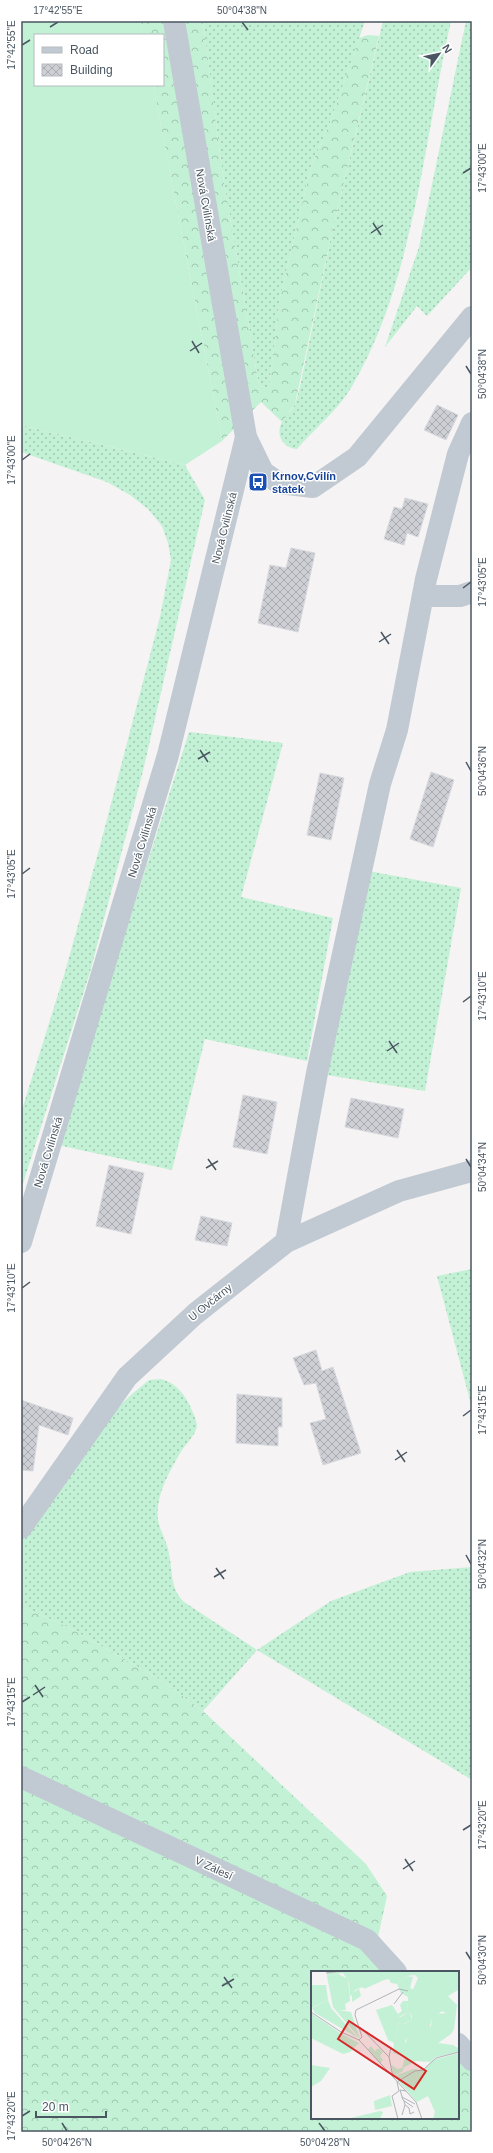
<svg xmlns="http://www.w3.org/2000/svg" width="493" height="2153" font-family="Helvetica,sans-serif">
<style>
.grass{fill:url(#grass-dots)}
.forest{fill:url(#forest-crowns)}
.garden{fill:#c3f1d5}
.building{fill:url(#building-cross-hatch);stroke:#d7d9de}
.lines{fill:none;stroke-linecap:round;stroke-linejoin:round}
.street{stroke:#c1cad2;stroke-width:22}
.ticks{fill:none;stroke:#4a5661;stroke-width:1.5}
.labels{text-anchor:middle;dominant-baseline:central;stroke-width:3;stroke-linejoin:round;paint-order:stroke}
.street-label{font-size:11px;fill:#4a5661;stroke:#fff}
.transit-label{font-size:11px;font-weight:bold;fill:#164399;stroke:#fff;text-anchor:start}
.inset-road{fill:none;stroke:#b1b4b9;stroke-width:1}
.view{fill:#d62828;fill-opacity:0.15;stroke:#d62828;stroke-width:2}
.inset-edge{fill:none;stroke:#4a5661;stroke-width:2}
.neatline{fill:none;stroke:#4a5661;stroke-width:1.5}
.ticks-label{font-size:10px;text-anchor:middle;fill:#4a5661}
</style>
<defs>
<pattern id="grass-dots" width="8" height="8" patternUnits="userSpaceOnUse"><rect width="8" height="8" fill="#c3f1d5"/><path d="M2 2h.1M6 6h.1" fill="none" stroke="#a0c6b0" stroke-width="1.8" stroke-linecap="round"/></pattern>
<pattern id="forest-crowns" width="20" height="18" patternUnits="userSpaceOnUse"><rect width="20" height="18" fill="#c3f1d5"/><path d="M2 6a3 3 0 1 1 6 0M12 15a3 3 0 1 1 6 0" fill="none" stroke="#a0c6b0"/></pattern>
<pattern id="building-cross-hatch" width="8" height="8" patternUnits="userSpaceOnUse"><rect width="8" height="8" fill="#cdcfd5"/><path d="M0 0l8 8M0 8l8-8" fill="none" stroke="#a8abb0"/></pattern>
</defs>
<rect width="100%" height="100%" fill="#f5f3f3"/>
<!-- grass -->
<path class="grass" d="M 203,21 L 365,21 L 330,123 L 311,166 L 280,298 L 269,388 L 259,386 L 222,170 Z
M 383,21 L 451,21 C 424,140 414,282 351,388 C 338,410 314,429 297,449 C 283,448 275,435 282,422 C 285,415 292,411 295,404 C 298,397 299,389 301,382 L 332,232 Z
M 466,21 L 472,21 L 472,267 L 427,316 L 417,306 L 385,347 L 419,247 Z
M 21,425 L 185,465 L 205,500 L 143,771 L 90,972 L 21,1190 L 21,1113 L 65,972 L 100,846 L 160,617 L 171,560 L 168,543 L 162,526 L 148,509 L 130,495 L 107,482 L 21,452 Z
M 189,732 L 283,743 L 241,897 L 333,918 L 307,1061 L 205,1039 L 172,1170 L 58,1145 Z
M 368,871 L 461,888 L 425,1091 L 327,1075 Z
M 472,1269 L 472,1408 L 437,1276 Z
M 161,1379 C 178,1383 188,1399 194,1415 C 195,1418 197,1423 197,1426 C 195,1437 184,1445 179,1455 C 168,1474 155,1497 158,1520 C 159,1529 168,1543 169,1554 C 173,1573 170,1588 184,1602 L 257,1650 L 331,1601 L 410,1572 L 472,1567 L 472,1780 L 257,1650 L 203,1711 L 159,1679 L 70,1628 L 21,1606 L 21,1537 L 106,1418 L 132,1394 L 149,1380 Z"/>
<!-- forest -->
<path class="forest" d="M 140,21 L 203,21 L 222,170 L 259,386 L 269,388 L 280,298 L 311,166 L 330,123 L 359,38 L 368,35 L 379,36 L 332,232 L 295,404 L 282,422 L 261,402 L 222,441 L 153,85 L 163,85 L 163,35 L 143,35 Z
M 21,1606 L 70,1628 L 159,1679 L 203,1711 L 366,1864 L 387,1896 L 374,1955 L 389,1972 L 312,1972 L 312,2118 L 458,2118 L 458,2053 L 472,2069 L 472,2132 L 21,2132 Z"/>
<!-- garden -->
<path class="garden" d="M 21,21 L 140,21 L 143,35 L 35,35 L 35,85 L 153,85 L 222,441 L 185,465 L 21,425 Z"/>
<!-- building -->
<path class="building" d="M 437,405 L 458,415 L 446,440 L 424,430 Z
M 405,498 L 428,504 L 418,537 L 407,533 L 404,545 L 384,539 L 394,507 L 402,509 Z
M 291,548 L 315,553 L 298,632 L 258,623 L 270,565 L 286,568 Z
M 431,772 L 454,780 L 433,847 L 410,839 Z
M 320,773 L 344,778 L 331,840 L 307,835 Z
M 243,1095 L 277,1102 L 267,1154 L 233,1147 Z
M 351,1098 L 404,1109 L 398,1138 L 345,1127 Z
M 109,1165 L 144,1173 L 131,1234 L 96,1226 Z
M 201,1216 L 232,1223 L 227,1246 L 195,1240 Z
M 316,1350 L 322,1371 L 333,1367 L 361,1453 L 323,1465 L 310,1423 L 326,1419 L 316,1383 L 304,1385 L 293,1358 Z
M 237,1394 L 282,1398 L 282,1427 L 278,1427 L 278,1446 L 236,1443 Z
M 21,1400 L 73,1418 L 68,1435 L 39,1425 L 33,1471 L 21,1470 Z"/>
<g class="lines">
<!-- street -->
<path class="street" d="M 174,21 L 246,437 L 263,472 L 279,483 L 313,487 L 357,457 L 472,317
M 424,596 L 460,596 L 472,592
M 21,1242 L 168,755 L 246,437
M 286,1242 L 317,1073 L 380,784 L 397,730 L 426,579 L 458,454 L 472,423
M 21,1528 L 127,1377 L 195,1314 L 286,1242 L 399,1191 L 472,1171
M 21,1777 L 367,1940 L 396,1972
M 458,2044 L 472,2060"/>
</g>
<!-- ticks -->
<path class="ticks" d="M 242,22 L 248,30M 50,27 L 58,22M 22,45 L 30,40M 463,173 L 471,168M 373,223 L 381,235M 371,233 L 383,225M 192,341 L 199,353M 190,351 L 202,343M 466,366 L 471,374M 22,460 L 30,454M 463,588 L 471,582M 381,632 L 389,644M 379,642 L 391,634M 200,750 L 208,762M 198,759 L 210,752M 466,762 L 471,771M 22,874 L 30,868M 463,1002 L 471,996M 389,1041 L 397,1053M 387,1051 L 399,1043M 208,1159 L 216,1170M 466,1159 L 471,1167M 206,1168 L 218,1161M 22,1288 L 30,1282M 463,1416 L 471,1410M 397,1450 L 405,1462M 395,1460 L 407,1452M 466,1555 L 471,1564M 216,1568 L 224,1579M 214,1577 L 226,1570M 35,1685 L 43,1697M 33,1695 L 45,1687M 22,1702 L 30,1697M 463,1830 L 471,1825M 405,1859 L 413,1871M 403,1869 L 415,1861M 466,1952 L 471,1960M 224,1977 L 232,1988M 222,1986 L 234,1979M 22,2116 L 30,2111M 62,2123 L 67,2131M 319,2123 L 325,2131"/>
<!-- icons -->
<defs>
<g id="bus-square" transform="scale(1)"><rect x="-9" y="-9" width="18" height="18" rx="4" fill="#1a4fb4" stroke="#fff"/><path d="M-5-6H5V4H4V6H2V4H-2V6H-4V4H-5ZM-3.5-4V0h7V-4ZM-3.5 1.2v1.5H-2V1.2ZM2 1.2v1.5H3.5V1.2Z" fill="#fff"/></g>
</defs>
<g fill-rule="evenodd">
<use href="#bus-square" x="258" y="482"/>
</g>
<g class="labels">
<!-- street labels -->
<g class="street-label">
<text transform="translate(206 205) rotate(80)">Nová Cvilínská</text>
<text transform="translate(224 528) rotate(-76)">Nová Cvilínská</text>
<text transform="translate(142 842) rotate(-73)">Nová Cvilínská</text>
<text transform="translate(48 1152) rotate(-73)">Nová Cvilínská</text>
<text transform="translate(210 1302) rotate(-39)">U Ovčárny</text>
<text transform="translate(214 1868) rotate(25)">V Zálesí</text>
</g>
<!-- transit labels -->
<g class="transit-label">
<text x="272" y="476">Krnov,Cvilín<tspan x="272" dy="13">statek</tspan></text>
</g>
</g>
<!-- overview -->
<g transform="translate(311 1971)">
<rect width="148" height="148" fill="#f5f3f3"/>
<path d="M 27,3 L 37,8 L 39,30 L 34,33 L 35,39 L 27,39 L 40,41 L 49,68 L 22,36 L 16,5 ZM 95,5 L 102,6 L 99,17 L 103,19 L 97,31 L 96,39 L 87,47 L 99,41 L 101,49 L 92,53 L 88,50 L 85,67 L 91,67 L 95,72 L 96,67 L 104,67 L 120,55 L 121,48 L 126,43 L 137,42 L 140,45 L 140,56 L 127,72 L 142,74 L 147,77 L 148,81 L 125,86 L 119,91 L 105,90 L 92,97 L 92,100 L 83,105 L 80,94 L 87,98 L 91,97 L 94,86 L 82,82 L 83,72 L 77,69 L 65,39 L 81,34 L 87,43 L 91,40 L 89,34 L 92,30 L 97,30 L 97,26 L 90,22 L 86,13 ZM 48,18 L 50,25 L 41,31 L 41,22 ZM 17,29 L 20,37 L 47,67 L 4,42 L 1,37 ZM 60,75 L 64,80 L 67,77 L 72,81 L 69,85 L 72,89 L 69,92 L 57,78 ZM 0,94 L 19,97 L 10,110 L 0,116 ZM 79,124 L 81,135 L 64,139 L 63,130 Z" fill="#c3f1d5"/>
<path d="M 16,0 L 147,0 L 147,19 L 137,25 L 146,34 L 143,58 L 140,63 L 127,72 L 128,67 L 140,56 L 140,45 L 131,40 L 121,48 L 115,67 L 96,67 L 92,73 L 91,67 L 85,67 L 88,50 L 91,49 L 93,53 L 101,49 L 101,45 L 99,41 L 87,46 L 96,39 L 97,30 L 107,7 L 104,4 L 95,5 L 86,13 L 80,12 L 78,8 L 73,9 L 53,18 L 52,16 L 44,19 L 39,26 L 38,11 L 32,2 L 16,5 ZM 126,79 L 121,86 L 105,86 L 106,80 ZM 148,82 L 148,148 L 122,148 L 124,141 L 117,125 L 106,131 L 83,105 L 102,98 L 112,99 L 122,89 ZM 69,140 L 72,141 L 69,148 L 36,148 Z" fill="#c3f1d5"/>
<path d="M 0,14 L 15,14 L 17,29 L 0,37 ZM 0,42 L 29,62 L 48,72 L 39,81 L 32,83 L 0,67 Z" fill="#c3f1d5"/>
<path class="inset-road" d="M 15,2 L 31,0M 83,33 L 92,21M 0,41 L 30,61 L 48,69 L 82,106M 49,56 L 78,86M 48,69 L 51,66 L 44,44 L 45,39 L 88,18 L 97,20M 80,76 L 78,86 L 82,106 L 105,131 L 111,148M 86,111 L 104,100 L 112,99 L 125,87 L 148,81M 86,111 L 88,120 L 81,125 L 87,148M 95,120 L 89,119 L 92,129 L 102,136M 91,126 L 104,133M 94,134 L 98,137 L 99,143 L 103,141M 91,144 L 94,134 L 93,130"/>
<path class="view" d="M 38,50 L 115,100 L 103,118 L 27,68 Z"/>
<rect width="148" height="148" class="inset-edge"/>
</g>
<!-- border -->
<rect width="493" height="2153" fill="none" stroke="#ffffff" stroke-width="44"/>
<!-- legend -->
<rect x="34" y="34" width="130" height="52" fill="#ffffff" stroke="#b7bbc0"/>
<rect x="42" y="47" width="20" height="6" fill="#c1cad2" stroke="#b7bbc0"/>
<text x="70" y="54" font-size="12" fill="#4a5661">Road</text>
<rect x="42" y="64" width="20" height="12" fill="url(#building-cross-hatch)" stroke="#b7bbc0"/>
<text x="70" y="74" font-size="12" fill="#4a5661">Building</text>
<!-- north arrow -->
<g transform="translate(439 54) rotate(57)" stroke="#ffffff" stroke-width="3" paint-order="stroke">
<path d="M0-3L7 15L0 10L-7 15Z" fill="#4a5661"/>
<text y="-6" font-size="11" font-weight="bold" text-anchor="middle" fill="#4a5661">N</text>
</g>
<!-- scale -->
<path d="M36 2111v6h70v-6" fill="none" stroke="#4a5661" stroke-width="2"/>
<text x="42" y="2111" font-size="12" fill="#4a5661" stroke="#ffffff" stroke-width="3" paint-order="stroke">20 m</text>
<rect x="22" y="22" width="449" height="2109" class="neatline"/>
<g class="ticks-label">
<text x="58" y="14">17°42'55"E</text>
<text x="242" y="14">50°04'38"N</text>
<text transform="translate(11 45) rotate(-90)" y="4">17°42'55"E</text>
<text transform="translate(482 168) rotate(-90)" y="4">17°43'00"E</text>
<text transform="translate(482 374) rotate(-90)" y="4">50°04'38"N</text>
<text transform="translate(11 460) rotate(-90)" y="4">17°43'00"E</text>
<text transform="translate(482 582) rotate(-90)" y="4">17°43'05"E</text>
<text transform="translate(482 771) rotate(-90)" y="4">50°04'36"N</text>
<text transform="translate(11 874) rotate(-90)" y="4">17°43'05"E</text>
<text transform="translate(482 996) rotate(-90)" y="4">17°43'10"E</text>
<text transform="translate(482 1167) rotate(-90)" y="4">50°04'34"N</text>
<text transform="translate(11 1288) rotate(-90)" y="4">17°43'10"E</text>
<text transform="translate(482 1410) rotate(-90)" y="4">17°43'15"E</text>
<text transform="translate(482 1564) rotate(-90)" y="4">50°04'32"N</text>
<text transform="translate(11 1702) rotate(-90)" y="4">17°43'15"E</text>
<text transform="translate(482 1825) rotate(-90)" y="4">17°43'20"E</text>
<text transform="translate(482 1960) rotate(-90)" y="4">50°04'30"N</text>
<text transform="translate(11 2116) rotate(-90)" y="4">17°43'20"E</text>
<text x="67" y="2146">50°04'26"N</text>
<text x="325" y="2146">50°04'28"N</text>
</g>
</svg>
